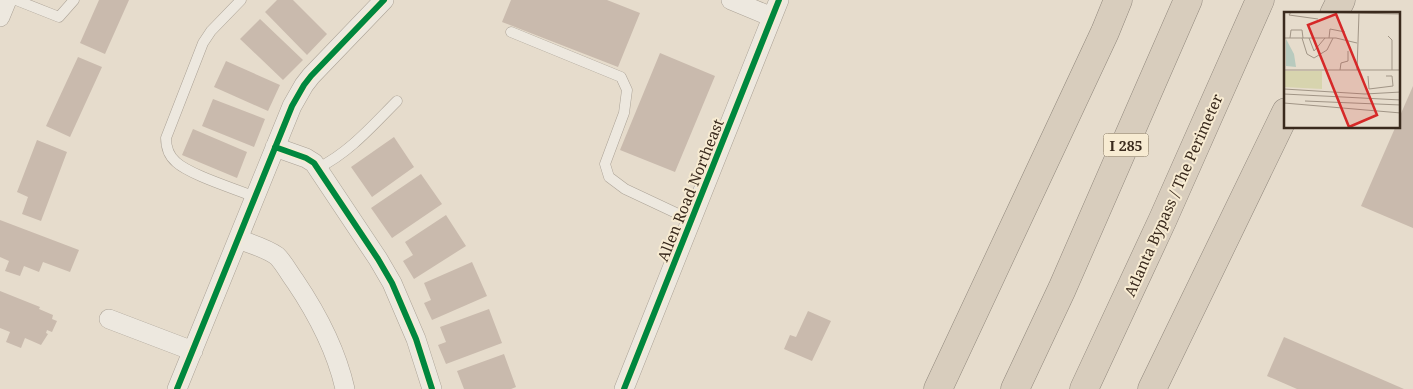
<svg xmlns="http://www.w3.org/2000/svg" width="1413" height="389" font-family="'Noto Serif',serif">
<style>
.building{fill:#c9baad}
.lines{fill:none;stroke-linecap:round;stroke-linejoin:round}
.lane-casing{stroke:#aba296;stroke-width:11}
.street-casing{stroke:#aba296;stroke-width:20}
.highway-casing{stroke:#90877c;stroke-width:29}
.lane{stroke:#ede8df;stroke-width:10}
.street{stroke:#ede8df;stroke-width:19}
.highway{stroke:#d8cdbd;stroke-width:28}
.cycleway-casing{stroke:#f7ebd2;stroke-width:9}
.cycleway{stroke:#00873e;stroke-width:6}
.labels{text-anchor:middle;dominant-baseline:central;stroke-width:4;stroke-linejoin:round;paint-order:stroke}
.shield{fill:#f7ebd2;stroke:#736453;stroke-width:1}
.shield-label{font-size:14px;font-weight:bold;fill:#3a2a1d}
.street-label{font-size:15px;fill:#3a2a1d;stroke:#f7ebd2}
.inset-road{fill:none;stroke:#a19586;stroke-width:1}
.view{fill:#d62828;fill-opacity:0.15;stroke:#d62828;stroke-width:2.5}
.inset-edge{fill:none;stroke:#3a2a1d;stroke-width:2.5}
</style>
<rect width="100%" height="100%" fill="#e6dccc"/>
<!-- building -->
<path class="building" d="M 99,0 L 129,0 L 105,54 L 80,43 Z
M 277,0 L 293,0 L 327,34 L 307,55 L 265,12 Z
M 511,0 L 607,0 L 640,13 L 618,67 L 502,22 Z
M 260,19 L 303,60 L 283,80 L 240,39 Z
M 660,53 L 715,76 L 675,172 L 620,150 Z
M 78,57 L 102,67 L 70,137 L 46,126 Z
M 226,61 L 280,85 L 268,111 L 214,87 Z
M 1413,86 L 1413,228 L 1361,206 L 1395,128 L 1399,128 L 1399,118 Z
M 213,99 L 265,119 L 254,147 L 202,126 Z
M 193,129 L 247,152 L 237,178 L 182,155 Z
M 394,137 L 414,167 L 372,197 L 351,167 Z
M 37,140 L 67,152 L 41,221 L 22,214 L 28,197 L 17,192 Z
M 421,174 L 442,204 L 392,238 L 371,208 Z
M 446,215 L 466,246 L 414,279 L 403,261 L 413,255 L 405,242 Z
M 0,220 L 79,250 L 70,272 L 43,262 L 39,272 L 24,266 L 20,276 L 5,271 L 9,261 L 0,257 Z
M 472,262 L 487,296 L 432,320 L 424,303 L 431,300 L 424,283 Z
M 0,291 L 40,307 L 39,309 L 53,315 L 52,319 L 57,321 L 52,332 L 47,330 L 46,333 L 48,334 L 41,345 L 25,338 L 21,348 L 6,342 L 10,332 L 0,328 Z
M 489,309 L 502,343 L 446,364 L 438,345 L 446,342 L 440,327 Z
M 808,311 L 831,321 L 812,361 L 784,349 L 790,335 L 796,337 Z
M 1284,337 L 1404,389 L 1297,389 L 1267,376 Z
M 504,354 L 516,387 L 511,389 L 464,389 L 457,371 Z"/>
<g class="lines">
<!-- lane casing -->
<g class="lane-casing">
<path id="lane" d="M 16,0 L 59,17 L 74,0
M 241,0 L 211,31 L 203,43 L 166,138 C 166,148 169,156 176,162 C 190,175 236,189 255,197
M 511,32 L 621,77 L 627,90 L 624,113 L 605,164 L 609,177 L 625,189 L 691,220
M 318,168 C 350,152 372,126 397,101"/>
</g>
<!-- street casing -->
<g class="street-casing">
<path id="street" d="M 731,0 L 772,17
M 0,17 L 7,0
M 275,147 L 306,158 L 314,163 L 378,259 L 392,283 L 416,339 L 432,389
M 238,239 C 251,244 266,248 277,256 C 284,263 289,273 295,281 C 318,315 336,349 345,389
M 109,319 L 193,351
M 177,389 L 292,106 L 304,85 L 311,76 L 384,0
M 624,389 L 779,0"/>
</g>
<!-- highway casing -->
<g class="highway-casing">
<path id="highway" d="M 1334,14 L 1341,0
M 938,389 L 1105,32 L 1118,0
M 1015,389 L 1062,289 L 1188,0
M 1084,389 L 1163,219 L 1260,0
M 1152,389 L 1286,112"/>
</g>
<!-- lane -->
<use href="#lane" class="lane"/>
<!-- street -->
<use href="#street" class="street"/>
<!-- highway -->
<use href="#highway" class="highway"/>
<!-- cycleway casing -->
<g class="cycleway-casing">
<path id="cycleway" d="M 275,147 L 306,158 L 314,163 L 378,259 L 392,283 L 416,339 L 432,389
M 177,389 L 292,106 L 304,85 L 311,76 L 384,0
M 624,389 L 779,0"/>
</g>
<!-- cycleway -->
<use href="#cycleway" class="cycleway"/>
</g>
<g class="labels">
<!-- shield labels -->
<rect class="shield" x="1103.5" y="133.5" width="45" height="23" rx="4"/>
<g class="shield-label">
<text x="1126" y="145">I 285</text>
</g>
<!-- street labels -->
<g class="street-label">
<text transform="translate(690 190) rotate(-68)">Allen Road Northeast</text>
<text transform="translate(1173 195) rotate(-66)">Atlanta Bypass / The Perimeter</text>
</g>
</g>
<!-- overview -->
<g transform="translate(1284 12)">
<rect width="116" height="116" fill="#e6dccc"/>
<path d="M 0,59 L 38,59 L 38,77 L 0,75 Z" fill="#d7d4ae"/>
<path d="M 2,27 L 10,42 L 12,55 L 2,54 Z" fill="#b8cabe"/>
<path class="inset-road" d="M 7,0 L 5,3 L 34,7M 13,0 L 117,2M 104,24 L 108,28 L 108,58M 0,26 L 52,26 L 73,31M 6,26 L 7,18 L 18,18 L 19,26M 18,26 L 23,42 L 30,46 L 43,38 L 49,26M 25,26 L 30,39 L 41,26M 45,26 L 46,17 L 61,20M 0,58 L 117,58M 56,58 L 57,51 L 64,49 L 64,39M 73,58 L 75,1M 84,64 L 85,77 L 109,74 L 108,64 L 102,64M 0,77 L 81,82 L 117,80M 0,82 L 117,88M 21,89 L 117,93M 0,91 L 117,101"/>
<path class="view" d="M 52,2 L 93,103 L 65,115 L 24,13 Z"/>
<rect width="116" height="116" class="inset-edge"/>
</g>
</svg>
